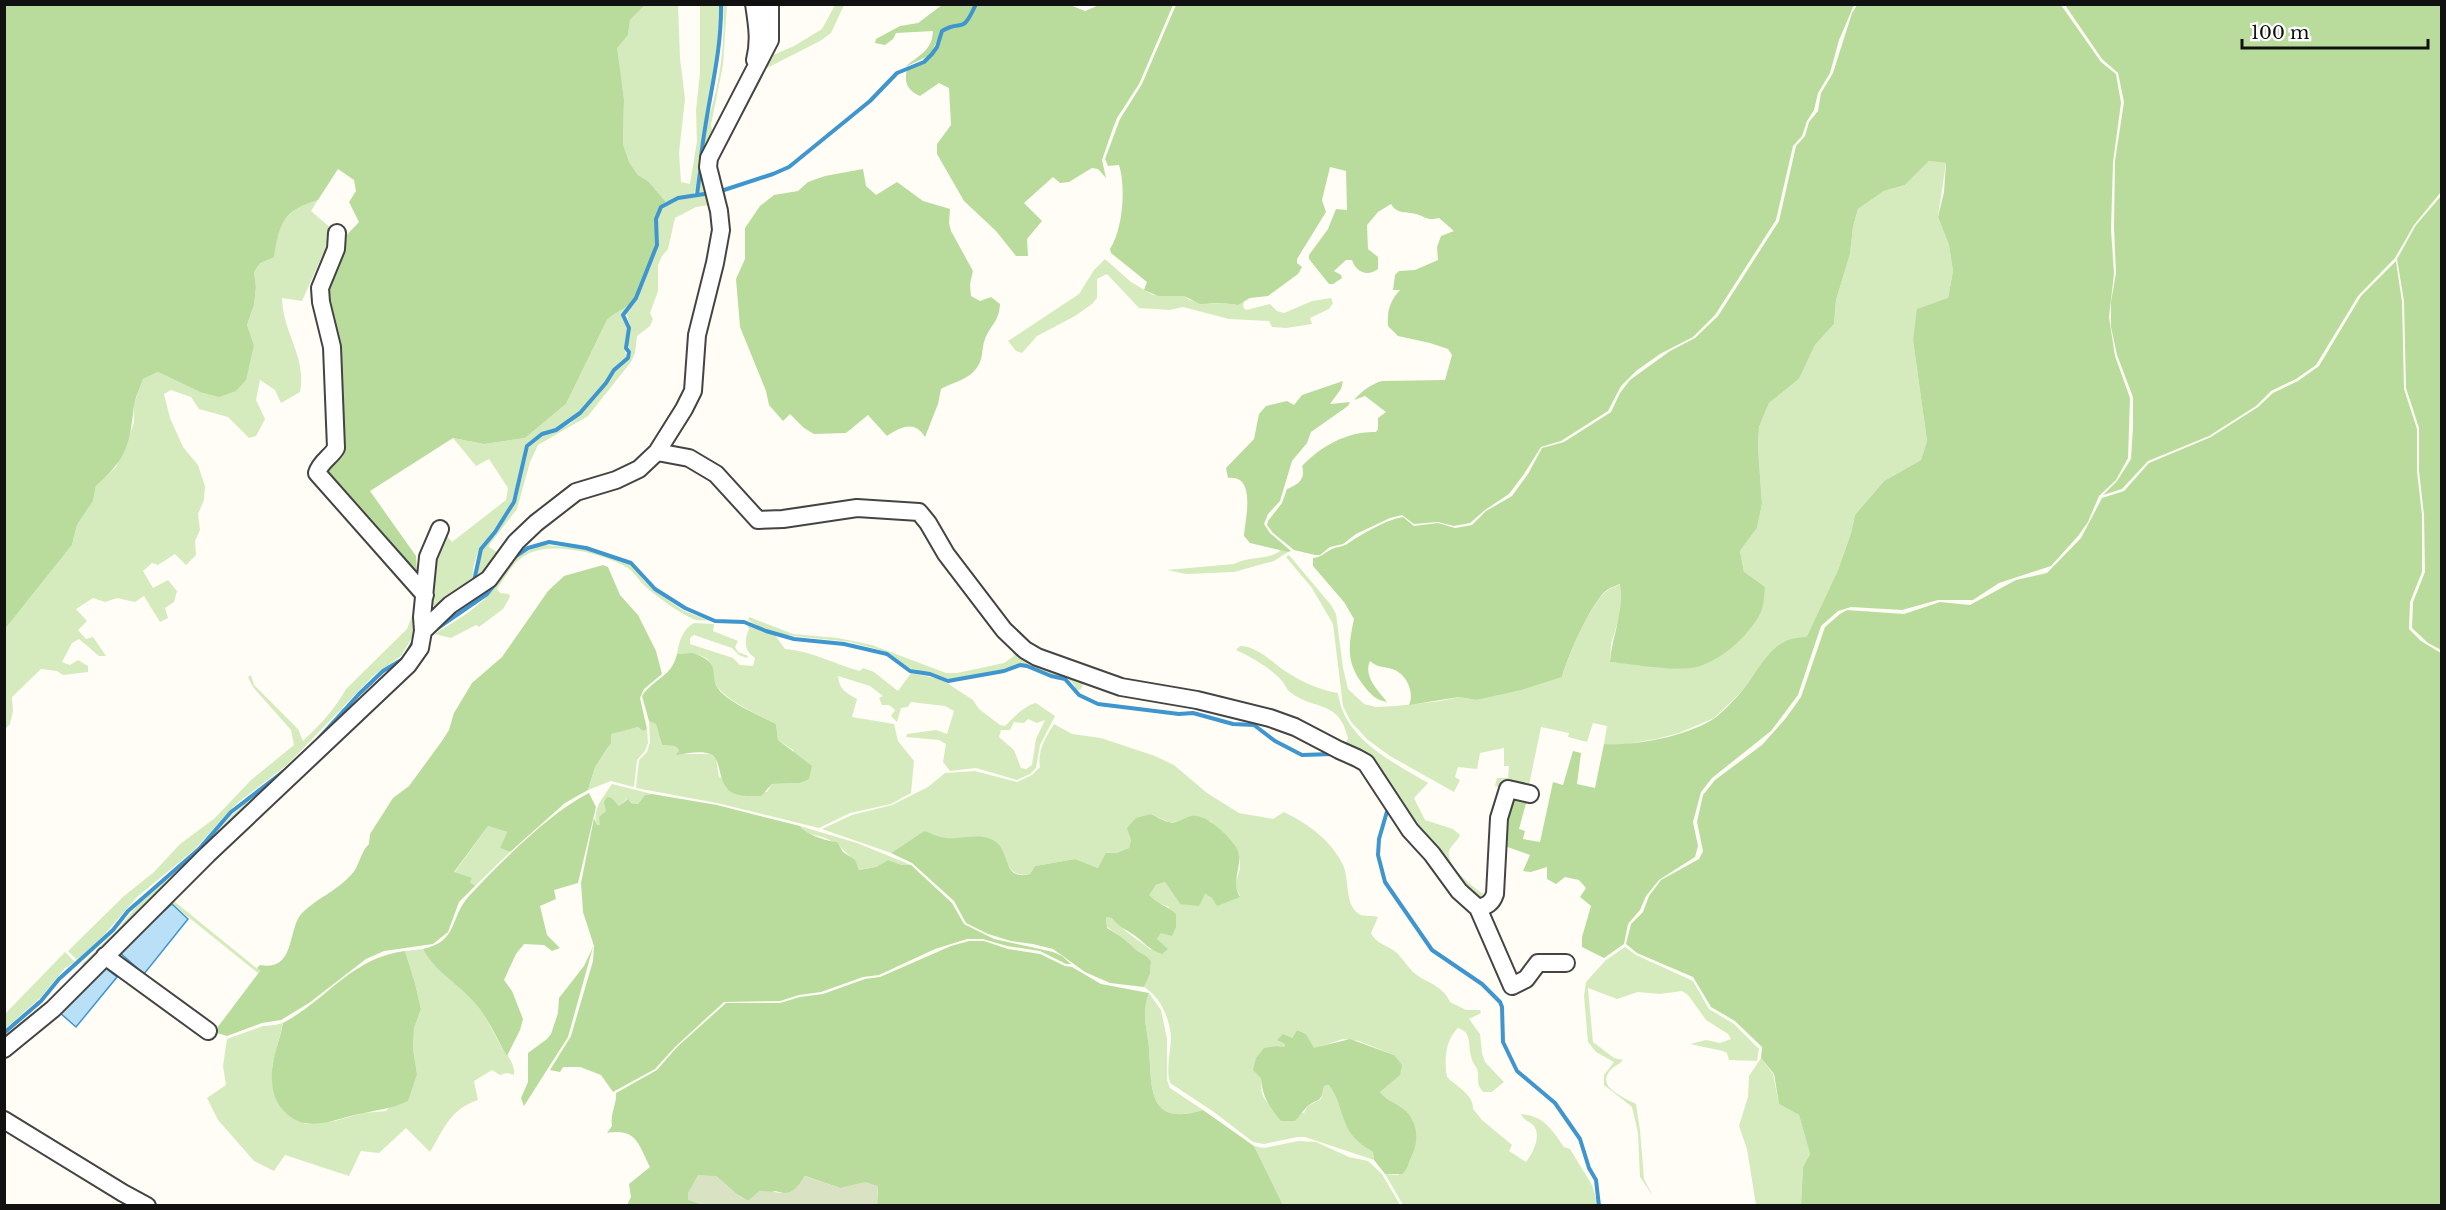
<svg xmlns="http://www.w3.org/2000/svg" width="2446" height="1210" font-family="'Libre Baskerville',serif">
<style>
.green{fill:#d5ebbd;fill-rule:evenodd}
.forest{fill:#b9dc9c}
.cemetery{fill:#d9e3c4}
.water{fill:#b9e0f7;stroke:#3f96cf;stroke-width:1.5}
.lines{fill:none;stroke-linecap:round;stroke-linejoin:round}
.stream{stroke:#3f96cf;stroke-width:4}
.minor-casing{stroke:#444;stroke-width:20}
.minor{stroke:#fff;stroke-width:16}
</style>
<rect width="100%" height="100%" fill="#fffdf5"/>
<!-- green -->
<path class="green" d="M 645,5 L 678,5 L 680,58 L 685,99 L 679,153 L 681,182 L 690,184 L 697,141 L 696,110 L 700,73 L 700,5 L 720,5 C 721,47 711,86 703,128 C 700,147 699,168 697,188 L 693,194 L 666,202 L 648,181 L 638,175 L 629,162 L 623,144 L 624,99 L 616,48 L 628,35 L 630,20 Z
M 723,5 L 727,5 L 723,65 L 711,125 L 714,140 L 711,191 L 699,194 L 705,127 C 719,93 726,41 723,5 Z
M 835,5 L 844,5 L 831,33 L 820,41 L 755,74 L 771,56 L 794,46 L 822,29 Z
M 1929,161 L 1946,163 L 1938,217 L 1949,245 L 1953,271 L 1948,298 L 1913,340 L 1927,441 L 1921,460 L 1884,481 L 1855,515 L 1851,533 L 1838,570 L 1807,636 L 1784,642 L 1768,657 L 1742,691 L 1714,718 L 1679,733 L 1656,739 L 1621,745 L 1604,744 L 1607,726 L 1593,723 L 1587,742 L 1568,737 L 1569,733 L 1541,727 L 1528,790 L 1506,789 L 1495,786 L 1497,778 L 1508,778 L 1509,766 L 1504,766 L 1504,748 L 1480,753 L 1477,769 L 1458,767 L 1455,777 L 1460,780 L 1454,792 L 1390,756 L 1368,740 L 1351,722 L 1343,706 L 1333,624 L 1312,588 L 1286,557 L 1289,555 L 1331,605 L 1336,614 L 1343,668 L 1348,689 L 1364,704 L 1375,707 L 1396,706 L 1441,701 L 1459,697 L 1476,700 L 1562,677 C 1567,658 1592,600 1608,590 C 1612,587 1617,586 1621,584 L 1623,605 L 1611,644 L 1610,662 L 1671,667 L 1696,667 L 1744,572 L 1740,551 L 1757,528 L 1762,504 L 1758,447 L 1759,427 L 1769,403 L 1799,379 L 1815,345 L 1834,324 L 1836,300 L 1850,254 L 1853,227 L 1858,209 L 1884,191 L 1905,185 Z
M 714,194 L 716,204 L 696,207 L 675,218 L 668,249 L 662,256 L 658,265 L 658,291 L 650,313 L 653,319 L 650,326 L 637,336 L 635,353 L 631,362 L 588,416 L 538,445 L 530,462 L 517,509 L 490,544 L 489,547 L 500,554 L 477,585 L 478,567 L 483,547 L 510,513 L 517,498 L 529,447 L 544,434 L 553,432 L 570,424 L 595,398 L 616,370 L 629,359 L 631,353 L 628,345 L 630,326 L 626,312 L 638,298 L 659,245 L 657,219 L 662,208 L 678,199 Z
M 318,200 L 311,211 L 332,229 L 329,249 L 323,254 L 302,301 L 282,298 C 283,334 307,357 300,392 L 281,403 L 275,390 L 260,380 L 256,400 L 265,419 L 256,436 L 249,438 L 228,417 L 199,409 L 191,397 L 171,390 L 164,394 L 170,418 L 183,447 L 198,465 L 205,486 L 204,500 L 198,514 L 200,530 L 195,541 L 196,555 L 186,565 L 175,554 L 158,565 L 152,563 L 143,571 L 153,588 L 168,580 L 177,591 L 174,602 L 165,608 L 168,618 L 160,622 L 144,596 L 135,602 L 117,598 L 105,602 L 93,598 L 76,609 L 87,621 L 78,630 L 86,639 L 93,637 L 106,656 L 99,656 L 79,639 L 72,643 L 62,662 L 70,665 L 78,660 L 88,666 L 88,672 L 63,675 L 57,671 L 41,669 L 12,697 L 13,711 L 10,724 L 5,729 L 5,629 L 72,545 L 77,525 L 93,501 L 96,486 L 116,467 L 134,423 L 134,404 L 143,379 L 158,372 L 200,392 L 254,345 L 247,325 L 254,305 L 256,287 L 254,272 L 277,237 L 280,224 L 299,205 Z
M 1105,259 L 1131,282 L 1153,295 L 1184,296 L 1190,300 L 1210,304 L 1222,303 L 1238,305 L 1244,301 L 1243,307 L 1246,310 L 1270,304 L 1277,311 L 1284,313 L 1312,301 L 1331,298 L 1333,303 L 1329,309 L 1310,318 L 1312,324 L 1286,328 L 1272,327 L 1269,321 L 1229,319 L 1183,307 L 1170,310 L 1139,308 L 1107,274 L 1097,279 L 1097,298 L 1092,304 L 1075,316 L 1037,336 L 1022,353 L 1016,351 L 1008,341 L 1079,294 L 1094,270 Z
M 632,303 L 622,314 L 628,330 L 625,347 L 626,358 L 617,366 L 604,384 L 577,415 L 554,430 L 541,433 L 526,446 L 511,505 L 478,552 L 473,568 L 472,589 L 436,609 L 427,593 L 441,529 L 452,542 L 506,500 L 508,488 L 489,459 L 476,466 L 453,438 L 484,444 L 525,438 L 566,404 L 607,320 L 615,311 Z
M 919,524 L 1003,634 L 1087,677 L 1081,689 L 1076,691 L 1074,684 L 1067,678 L 1049,674 L 1027,664 L 1016,664 L 1008,668 L 951,680 L 927,672 L 907,668 L 884,651 L 850,642 L 785,635 L 764,629 L 748,620 L 749,617 L 793,634 L 838,638 L 872,645 L 946,673 L 957,673 L 1004,663 L 1014,656 L 1012,650 L 939,559 Z
M 544,545 L 580,548 L 626,562 L 633,565 L 644,581 L 658,593 L 684,611 L 711,621 C 706,620 701,621 697,620 C 686,618 656,596 647,588 C 640,582 635,573 628,568 C 604,554 552,540 526,555 C 513,562 505,577 497,589 L 500,593 L 509,594 L 510,597 L 503,609 L 479,627 L 476,625 L 451,638 L 434,634 C 454,622 475,610 490,593 C 511,569 509,555 544,545 Z
M 1281,550 L 1288,552 L 1274,561 L 1234,572 L 1186,574 L 1167,570 L 1234,564 C 1248,556 1268,561 1281,550 Z
M 418,600 L 415,633 L 401,656 L 373,676 L 287,765 L 236,804 L 195,849 L 137,897 L 103,936 L 77,960 L 68,951 L 124,896 L 154,872 L 180,844 L 215,818 L 251,780 L 294,745 L 291,730 L 253,687 L 248,677 L 251,675 L 254,685 L 298,729 L 303,741 C 320,725 335,709 346,689 L 407,629 Z
M 694,623 L 714,624 L 713,631 L 738,641 L 735,647 L 738,652 L 748,656 L 747,658 L 739,655 L 732,648 L 694,635 L 690,638 L 690,644 L 733,658 L 740,665 L 753,666 L 755,658 C 744,651 744,640 749,629 L 746,623 L 775,635 L 785,649 C 812,651 834,664 860,671 L 863,668 L 874,672 L 898,691 L 911,673 L 941,679 L 973,700 L 979,709 L 1000,725 L 1005,726 C 1013,718 1025,705 1036,703 L 1055,716 L 1040,745 L 1036,768 L 1030,774 L 1017,780 L 976,768 L 950,771 L 943,762 L 946,744 L 939,740 L 906,737 L 907,734 L 936,730 L 947,734 L 954,711 L 945,706 L 911,702 L 908,707 L 901,708 L 897,722 L 891,716 L 895,710 L 889,705 L 882,705 L 879,698 L 883,696 L 870,686 L 838,676 C 839,689 846,693 857,699 L 852,717 L 894,724 L 898,741 L 914,761 L 911,793 L 891,804 L 850,813 L 819,828 L 717,803 L 636,788 L 639,760 L 647,752 L 650,742 L 649,721 L 656,724 L 662,745 L 675,746 L 679,750 L 677,754 L 710,754 L 716,759 L 719,777 L 767,792 L 772,784 L 800,783 L 793,750 L 778,740 L 776,724 C 759,715 738,706 723,693 C 701,673 728,652 677,654 C 679,641 683,629 694,623 ZM 1028,719 L 1037,723 L 1045,720 L 1036,739 L 1032,765 L 1026,769 L 1021,768 L 1014,750 L 999,737 L 1001,730 L 1010,730 L 1014,722 L 1024,723 Z
M 1240,646 C 1257,646 1272,662 1285,671 C 1302,682 1319,690 1338,693 C 1344,739 1391,761 1428,783 L 1414,798 L 1425,820 L 1453,829 L 1460,835 C 1458,841 1451,845 1449,851 C 1445,867 1478,891 1489,898 L 1473,900 L 1389,790 L 1339,748 L 1346,743 L 1348,738 C 1339,699 1314,711 1290,692 C 1286,689 1285,684 1282,681 C 1271,668 1251,657 1236,650 Z
M 417,648 L 88,970 L 82,964 L 118,929 L 137,906 L 202,850 L 230,817 L 261,789 L 287,771 L 383,675 L 399,666 Z
M 1054,724 L 1072,734 L 1101,738 L 1155,756 L 1174,765 L 1207,793 L 1239,813 L 1273,819 L 1284,812 C 1307,823 1332,841 1343,865 C 1350,880 1344,904 1359,914 C 1365,917 1372,915 1378,917 L 1371,933 C 1375,943 1389,946 1397,953 C 1403,959 1407,966 1413,972 C 1426,983 1443,985 1450,1002 L 1466,1010 L 1480,1010 L 1481,1013 L 1469,1019 L 1480,1034 L 1482,1053 L 1485,1062 L 1504,1082 L 1492,1092 L 1483,1092 C 1475,1082 1480,1080 1477,1069 C 1475,1065 1472,1062 1471,1056 C 1468,1045 1472,1032 1458,1028 C 1445,1040 1444,1061 1447,1077 C 1457,1087 1474,1095 1473,1109 L 1482,1120 L 1512,1145 L 1509,1151 L 1526,1162 C 1533,1153 1543,1134 1532,1124 C 1527,1120 1524,1121 1521,1114 C 1544,1116 1552,1130 1564,1147 L 1570,1149 L 1592,1185 L 1598,1205 L 1403,1205 L 1385,1174 L 1398,1175 L 1409,1164 L 1413,1151 L 1399,1106 L 1386,1101 L 1380,1092 L 1387,1085 L 1394,1055 L 1359,1041 L 1343,1039 L 1314,1049 L 1306,1034 L 1297,1030 L 1285,1048 L 1277,1046 L 1271,1048 C 1266,1063 1256,1083 1264,1098 C 1267,1102 1270,1106 1273,1111 L 1304,1113 L 1308,1106 L 1321,1099 L 1324,1086 L 1329,1085 C 1348,1113 1338,1133 1373,1152 L 1374,1160 L 1305,1137 L 1297,1137 L 1264,1144 L 1253,1142 L 1214,1112 L 1170,1083 C 1166,1070 1170,1054 1171,1040 C 1171,1021 1161,997 1144,987 L 1150,974 L 1151,961 C 1146,954 1141,954 1135,949 C 1126,941 1118,934 1107,927 L 1106,917 L 1112,917 C 1122,931 1138,939 1151,950 L 1161,932 L 1169,907 L 1155,902 L 1148,895 L 1156,885 L 1165,882 L 1180,904 L 1201,899 L 1205,894 L 1212,898 L 1240,896 C 1231,880 1240,879 1240,864 C 1240,846 1222,832 1210,821 L 1168,822 L 1151,814 L 1128,828 L 1131,840 L 1129,848 L 1102,862 L 1098,868 L 1075,859 L 1035,866 L 1030,874 C 1009,879 1006,860 998,844 L 973,837 L 957,839 L 943,838 L 924,831 L 891,853 L 822,829 L 852,815 L 892,805 L 928,787 L 945,773 L 975,771 L 1017,782 L 1032,775 L 1040,767 C 1037,751 1046,737 1054,724 Z
M 638,727 L 643,731 L 647,729 L 648,743 L 645,751 L 637,760 L 634,787 L 611,781 L 588,790 L 595,767 L 608,748 L 611,733 Z
M 612,784 L 652,794 L 645,795 L 638,804 L 631,803 L 627,799 L 619,806 L 612,798 L 600,826 L 597,825 C 591,810 604,796 612,784 Z
M 488,826 L 507,832 L 500,848 L 510,852 L 475,886 L 470,882 L 471,879 L 454,873 Z
M 800,826 L 857,843 L 911,865 L 902,865 L 888,860 L 876,867 L 859,870 C 852,857 840,844 825,838 C 814,834 808,836 800,826 Z
M 169,897 L 260,971 L 258,973 L 172,904 L 119,951 L 131,963 L 129,965 L 114,954 Z
M 1625,947 L 1636,955 L 1693,981 L 1709,1009 L 1734,1024 L 1759,1049 L 1757,1061 L 1729,1060 L 1727,1053 L 1723,1051 L 1690,1044 L 1706,1040 L 1720,1043 L 1731,1039 L 1728,1034 L 1706,1020 L 1688,995 L 1682,991 L 1660,994 L 1638,992 L 1617,999 L 1588,988 L 1593,1042 L 1614,1058 L 1623,1060 C 1619,1065 1613,1066 1609,1072 C 1597,1088 1626,1098 1636,1104 L 1640,1130 L 1644,1179 L 1653,1196 L 1640,1177 L 1638,1133 L 1632,1107 L 1604,1085 L 1604,1075 L 1614,1062 L 1596,1052 L 1588,1042 L 1584,996 L 1586,982 L 1606,960 Z
M 423,949 C 435,971 458,983 475,1002 C 486,1015 492,1031 501,1046 C 507,1055 515,1063 514,1075 L 507,1073 L 500,1075 L 492,1070 L 474,1081 L 478,1100 C 450,1109 444,1129 430,1152 L 406,1128 L 379,1153 L 361,1151 L 349,1176 L 285,1155 L 274,1171 L 254,1161 L 218,1120 L 207,1098 L 226,1085 L 223,1066 L 227,1039 L 263,1026 L 275,1025 L 283,1023 L 272,1067 L 305,1124 L 335,1121 L 363,1113 L 386,1111 L 417,1074 L 413,1049 L 414,1028 L 421,1009 L 415,983 L 405,951 Z
M 65,952 L 75,962 L 65,968 L 41,997 L 5,1029 L 5,1014 Z
M 1149,993 L 1161,1010 L 1167,1039 L 1167,1080 L 1170,1088 L 1203,1110 C 1147,1127 1152,1089 1149,1048 C 1147,1027 1141,1013 1149,993 Z
M 1761,1058 L 1773,1074 L 1779,1104 L 1799,1115 L 1810,1154 L 1803,1167 L 1801,1204 L 1797,1206 L 1756,1205 L 1747,1149 L 1739,1126 L 1748,1097 L 1749,1076 Z
M 1299,1141 L 1316,1142 L 1349,1157 L 1368,1161 L 1382,1174 L 1400,1205 L 1283,1205 L 1254,1146 L 1264,1148 Z"/>
<!-- forest -->
<path class="forest" d="M 2439,4 L 2442,8 L 2441,192 L 2414,225 L 2395,258 L 2358,296 L 2316,365 L 2296,379 L 2271,391 L 2256,406 L 2209,436 L 2148,461 L 2122,489 L 2103,495 L 2117,481 L 2131,459 L 2133,427 L 2133,397 L 2117,355 L 2111,327 L 2111,302 L 2116,273 L 2114,228 L 2115,161 L 2124,102 L 2118,73 L 2102,59 L 2065,5 Z
M 5,5 L 645,5 L 630,20 L 628,35 L 617,48 L 624,99 L 623,144 L 629,162 L 638,175 L 648,181 L 666,202 C 650,213 659,227 655,244 C 654,253 638,295 633,301 C 626,309 615,311 607,320 L 566,404 L 525,438 L 484,444 L 453,438 L 370,491 L 416,556 L 418,586 L 324,473 L 336,461 L 324,302 L 340,242 L 359,222 L 349,202 L 356,191 L 354,180 L 338,169 L 318,200 C 283,210 279,224 274,257 L 260,263 L 254,272 L 256,287 L 254,305 L 247,325 L 254,345 L 246,380 L 236,391 L 219,397 L 200,392 L 158,372 L 143,379 C 140,388 135,398 134,406 C 129,447 127,458 96,486 L 93,501 L 77,525 L 72,545 L 5,629 Z
M 942,5 L 974,5 L 965,23 L 943,29 L 930,55 L 905,67 C 919,55 932,51 933,31 L 896,33 L 893,39 L 885,45 L 875,43 L 876,39 L 900,26 L 918,23 Z
M 977,5 L 1070,5 L 1085,11 L 1099,5 L 1173,5 L 1139,84 L 1117,118 L 1112,131 L 1102,160 L 1106,178 L 1098,169 L 1092,168 L 1069,182 L 1060,183 L 1053,177 L 1024,203 L 1042,221 L 1027,239 L 1028,256 L 1016,256 L 996,231 L 964,201 L 937,154 L 937,144 L 951,125 L 949,88 L 939,83 L 920,96 C 907,90 904,83 907,69 C 934,61 933,55 943,32 C 965,19 963,37 977,5 Z
M 1176,5 L 1176,4 L 1854,5 L 1839,40 L 1830,73 L 1818,93 L 1814,110 L 1807,121 L 1802,136 L 1793,146 L 1776,220 L 1715,315 L 1693,337 L 1660,354 L 1636,371 L 1621,386 L 1608,411 L 1561,441 L 1541,447 L 1524,474 L 1509,494 L 1485,510 L 1470,523 L 1454,526 L 1438,522 L 1414,524 L 1402,515 L 1390,518 L 1356,534 L 1343,544 L 1330,547 L 1320,555 L 1315,555 L 1294,550 L 1273,533 L 1267,525 L 1268,521 L 1282,503 L 1287,489 C 1299,485 1306,478 1302,466 C 1321,446 1348,431 1376,432 L 1378,429 L 1378,418 L 1386,412 L 1365,396 L 1354,400 C 1362,391 1371,384 1382,381 L 1445,380 L 1452,355 L 1448,349 L 1430,343 L 1398,336 L 1388,326 C 1387,310 1390,301 1400,290 L 1393,290 L 1395,275 L 1399,271 L 1415,270 L 1438,260 L 1437,247 L 1441,236 L 1454,231 L 1439,218 C 1427,221 1426,217 1416,214 C 1405,211 1398,215 1391,204 L 1378,212 L 1367,225 L 1368,249 L 1378,257 L 1378,269 C 1367,277 1356,272 1352,260 L 1346,260 L 1334,271 L 1341,275 L 1342,278 L 1333,284 L 1329,284 L 1309,259 L 1309,255 L 1328,229 L 1336,209 L 1347,210 L 1346,171 L 1330,167 L 1322,200 L 1326,212 L 1297,259 L 1297,263 L 1302,267 L 1298,274 L 1268,296 L 1250,298 L 1238,305 L 1222,303 L 1200,304 L 1184,296 L 1158,296 L 1144,290 L 1147,282 L 1111,253 L 1110,249 C 1123,229 1126,187 1119,165 L 1108,166 L 1105,159 L 1120,119 L 1142,84 Z
M 1857,5 L 2061,5 L 2101,62 L 2116,74 L 2121,103 L 2113,162 L 2111,229 L 2114,274 L 2109,317 L 2115,356 L 2130,398 L 2128,458 L 2116,480 L 2099,496 L 2088,522 L 2078,536 L 2051,566 L 1999,583 L 1973,600 L 1938,600 L 1902,610 L 1851,607 L 1838,611 L 1821,626 L 1798,695 L 1771,731 L 1712,778 L 1701,792 L 1693,822 L 1698,846 L 1695,857 L 1659,880 L 1646,896 L 1640,910 L 1628,924 L 1624,944 L 1604,958 L 1582,947 L 1582,937 L 1591,906 L 1580,897 L 1586,888 L 1579,880 L 1565,877 L 1556,884 L 1547,879 L 1547,867 L 1531,872 L 1523,871 L 1530,855 L 1499,844 L 1510,792 L 1528,796 L 1519,829 L 1525,831 L 1523,839 L 1540,842 L 1553,782 L 1563,785 L 1573,751 L 1581,753 L 1577,784 L 1595,788 L 1604,744 C 1635,746 1690,736 1716,717 C 1725,710 1734,700 1742,691 C 1755,676 1766,651 1784,642 C 1790,638 1800,638 1807,636 L 1838,570 L 1851,533 L 1855,515 L 1884,481 L 1921,460 L 1927,441 L 1913,340 L 1917,309 L 1948,298 L 1953,271 L 1949,245 L 1938,217 L 1944,192 L 1946,163 L 1929,161 L 1905,185 L 1884,191 L 1858,209 L 1853,227 L 1850,254 L 1836,300 L 1834,324 L 1815,345 L 1799,379 L 1769,403 L 1759,427 L 1758,447 L 1762,504 L 1757,528 L 1740,551 L 1744,572 L 1765,587 C 1764,595 1764,607 1760,614 C 1748,636 1722,660 1697,667 C 1677,672 1632,664 1610,662 C 1612,635 1625,610 1620,584 C 1616,586 1611,587 1607,590 C 1592,601 1567,657 1562,677 L 1521,690 L 1476,700 L 1459,697 L 1409,705 C 1415,692 1406,673 1392,669 C 1382,666 1378,668 1370,661 C 1363,677 1378,690 1387,702 C 1376,700 1371,695 1364,686 C 1346,663 1348,647 1354,619 L 1344,602 L 1313,566 L 1313,558 C 1321,557 1323,554 1330,550 C 1335,547 1342,547 1347,544 C 1364,533 1383,521 1403,517 L 1414,526 L 1438,523 L 1455,528 L 1472,525 L 1486,511 L 1512,496 L 1528,474 L 1542,448 L 1564,442 L 1611,412 L 1620,393 L 1630,380 L 1670,351 L 1695,338 L 1718,316 L 1779,221 L 1796,146 L 1805,136 L 1809,122 L 1818,111 L 1821,93 L 1833,73 L 1852,13 Z
M 863,169 L 866,186 L 876,195 L 897,182 L 923,201 L 950,209 L 949,223 L 951,231 L 973,271 L 970,284 L 971,296 L 980,301 L 991,297 L 1000,304 C 999,322 991,324 985,339 C 982,346 983,355 980,362 C 972,380 955,381 941,389 L 938,404 L 925,437 C 914,420 901,427 887,436 L 868,415 L 846,433 L 814,434 L 804,428 L 790,414 L 783,421 L 769,405 L 766,391 L 740,327 L 736,279 L 745,259 L 745,228 L 760,206 L 774,195 L 798,191 L 808,182 L 825,176 Z
M 2441,196 L 2441,650 L 2428,643 L 2412,628 L 2413,602 L 2425,572 L 2424,515 L 2419,471 L 2419,428 L 2406,388 L 2404,301 L 2397,259 L 2416,225 Z
M 2396,261 L 2402,302 L 2404,389 L 2417,429 L 2417,471 L 2422,515 L 2422,572 L 2410,602 L 2409,629 L 2421,641 L 2441,653 L 2441,1205 L 1797,1205 L 1801,1204 L 1803,1167 L 1810,1154 L 1799,1115 L 1779,1104 L 1774,1074 L 1761,1058 L 1762,1047 L 1735,1021 L 1711,1007 L 1693,977 L 1637,953 L 1626,944 L 1631,924 L 1643,912 L 1649,896 L 1661,880 L 1699,859 L 1703,851 L 1697,822 L 1703,795 L 1715,780 L 1762,745 L 1786,718 L 1801,697 L 1825,627 L 1840,614 L 1847,610 L 1904,614 L 1940,602 L 1970,605 L 2016,580 L 2047,573 L 2081,538 L 2102,498 L 2124,491 L 2149,463 L 2211,437 L 2258,407 L 2273,393 L 2298,381 L 2319,366 L 2361,296 Z
M 1343,381 L 1341,389 L 1330,404 L 1350,402 L 1348,406 L 1311,432 L 1307,443 L 1292,461 L 1280,501 L 1268,514 L 1264,524 L 1270,533 L 1291,551 L 1288,552 L 1250,543 L 1244,536 C 1245,520 1257,474 1228,478 L 1226,468 L 1254,439 L 1259,414 L 1266,406 L 1287,401 L 1294,405 L 1302,395 Z
M 603,565 L 608,567 L 620,595 L 638,615 L 656,651 L 662,674 L 644,689 L 640,698 L 647,729 L 643,731 L 638,727 L 611,734 L 611,743 L 595,767 L 588,790 L 565,803 L 510,852 L 500,848 L 507,832 L 488,826 L 454,872 L 472,878 L 470,882 L 475,886 L 459,902 L 448,932 L 433,944 L 384,951 L 366,959 L 309,1003 L 281,1020 L 262,1023 L 227,1036 L 214,1032 L 260,971 L 257,968 L 260,965 C 296,972 287,929 302,913 C 317,898 337,891 351,875 C 360,866 360,852 369,844 L 370,834 L 393,798 L 409,786 L 442,741 L 449,730 L 454,713 L 472,683 L 502,657 L 548,591 L 564,576 Z
M 692,653 C 727,664 704,676 723,694 C 738,707 759,715 776,724 L 778,740 L 812,766 L 809,779 L 800,783 L 772,784 L 761,796 C 753,796 741,797 733,793 C 716,784 723,759 710,754 C 701,750 686,754 676,755 L 679,750 L 675,746 L 662,745 L 656,724 L 649,721 L 642,696 C 654,678 672,677 677,654 Z
M 589,793 L 596,807 L 578,883 L 554,890 L 556,899 L 540,906 L 547,935 L 560,948 L 552,951 L 544,945 L 524,944 L 516,954 L 504,980 L 512,991 L 523,1019 L 520,1030 L 507,1056 C 496,1038 489,1019 475,1003 C 459,984 435,972 423,949 C 459,941 449,918 469,896 C 501,862 548,814 589,793 Z
M 652,794 L 717,805 L 800,826 C 807,835 826,841 837,842 L 843,852 L 855,860 L 859,870 L 876,867 L 888,860 L 902,865 L 911,865 L 952,903 L 964,924 L 994,939 L 1053,952 L 1062,956 L 1071,964 L 1066,964 L 1040,951 L 1007,946 L 983,939 L 967,939 L 935,949 L 879,975 L 863,977 L 821,992 L 799,995 L 780,1001 L 724,1002 L 675,1047 L 655,1069 L 613,1092 L 601,1075 L 580,1067 L 563,1067 L 560,1072 L 550,1070 L 571,1036 L 593,961 L 594,946 L 583,912 L 581,883 L 594,818 L 597,825 L 600,825 L 599,817 L 606,811 L 604,802 L 607,797 L 612,798 L 619,806 L 628,799 L 631,803 L 638,804 L 645,795 Z
M 1151,814 C 1156,816 1163,821 1168,822 C 1178,824 1183,818 1191,816 C 1206,813 1228,835 1236,847 C 1246,865 1229,878 1240,897 L 1217,906 L 1212,898 L 1205,894 L 1199,906 L 1180,904 L 1165,882 L 1156,885 L 1149,895 C 1157,904 1168,906 1176,914 L 1176,927 L 1172,936 L 1161,933 L 1157,939 L 1168,949 L 1162,954 C 1149,950 1144,942 1134,935 C 1124,928 1120,928 1112,918 L 1106,917 L 1107,928 C 1119,935 1126,940 1135,949 C 1141,954 1146,954 1151,961 L 1150,974 L 1144,987 L 1110,983 L 1085,972 L 1053,949 L 1033,944 L 1011,941 L 988,934 L 966,923 L 954,901 L 912,863 L 891,853 L 924,831 C 931,833 938,837 946,838 C 962,840 984,831 997,843 C 1010,854 1003,881 1030,874 L 1035,866 L 1075,859 L 1098,868 L 1106,853 L 1117,853 L 1129,848 L 1131,840 L 1127,828 L 1136,818 Z
M 969,941 L 984,941 L 1008,949 L 1040,954 L 1065,966 L 1072,967 L 1101,984 L 1149,993 C 1141,1014 1147,1027 1149,1048 C 1152,1089 1147,1127 1203,1110 L 1254,1146 L 1283,1205 L 877,1205 L 878,1186 L 840,1188 L 805,1176 L 798,1187 L 788,1194 L 775,1191 L 748,1201 L 735,1193 L 716,1176 L 710,1204 L 720,1203 L 725,1205 L 627,1205 L 631,1197 L 629,1184 L 650,1167 C 638,1143 636,1128 607,1133 L 612,1126 C 610,1113 617,1104 616,1093 L 657,1070 L 677,1047 L 726,1003 L 780,1003 L 800,997 L 823,994 L 865,979 L 880,977 L 951,946 Z
M 593,947 L 568,1037 L 524,1106 L 521,1098 L 528,1082 L 528,1053 L 547,1039 L 551,1034 L 558,1013 L 559,998 L 584,966 Z
M 405,951 L 415,983 L 421,1009 L 414,1028 L 413,1049 L 417,1074 L 408,1101 C 390,1109 382,1109 364,1113 C 339,1117 308,1135 286,1113 C 276,1104 273,1094 272,1081 C 270,1062 280,1041 283,1023 C 328,999 351,958 405,951 Z
M 1297,1030 L 1306,1034 L 1314,1048 L 1350,1039 L 1394,1055 L 1402,1065 L 1400,1075 L 1380,1092 C 1386,1100 1391,1101 1399,1106 C 1416,1116 1420,1136 1413,1153 C 1409,1161 1409,1168 1402,1174 L 1385,1174 L 1374,1160 L 1373,1152 C 1337,1132 1348,1113 1329,1085 L 1324,1086 C 1320,1104 1321,1097 1309,1105 C 1304,1109 1299,1117 1295,1121 L 1281,1121 C 1269,1107 1262,1096 1261,1078 L 1253,1070 L 1256,1058 L 1264,1048 L 1277,1046 L 1285,1047 L 1285,1044 L 1277,1040 L 1283,1034 L 1292,1038 Z"/>
<!-- cemetery -->
<path class="cemetery" d="M 698,1175 L 716,1176 L 735,1193 L 748,1201 L 759,1191 C 785,1191 789,1201 805,1176 L 840,1188 L 865,1182 L 878,1186 L 877,1205 L 700,1204 L 688,1200 L 688,1193 Z"/>
<!-- water -->
<path class="water" d="M 172,904 L 188,919 L 144,974 L 118,951 Z
M 104,967 L 117,977 L 76,1027 L 59,1012 Z"/>
<g class="lines">
<!-- stream -->
<path class="stream" d="M 701,158 C 706,106 722,57 721,4
M 718,192 L 773,174 L 789,167 L 870,101 L 897,73 L 924,62 L 932,54 L 937,47 L 942,31 C 963,18 961,37 976,4
M 697,195 L 701,165
M 513,558 L 528,548 L 549,542 L 586,548 L 631,563 L 655,589 L 685,608 L 715,621 L 744,622 L 766,631 L 794,639 L 844,644 L 887,654 L 910,671 L 930,674 L 948,681 L 1004,671 L 1020,665 L 1027,666 L 1051,676 L 1065,679 L 1079,695 L 1098,704 L 1179,714 L 1193,713 L 1233,724 L 1254,725 L 1275,741 L 1302,755 L 1333,754
M 474,581 L 481,549 L 495,532 L 514,502 L 527,446 L 542,434 L 556,430 L 580,413 L 606,383 L 614,370 L 628,358 L 629,352 L 626,348 L 629,328 L 623,315 L 636,298 L 657,245 L 656,219 L 661,207 L 678,198 L 711,193
M 432,632 L 487,594 L 495,584
M 407,653 L 415,639
M 319,738 L 359,694 L 383,671 L 403,659
M 1388,808 L 1379,839 L 1378,855 L 1385,882 L 1432,950 L 1482,984 L 1500,1002 L 1502,1007 L 1503,1042 L 1517,1071 L 1555,1103 L 1580,1139 L 1589,1168 L 1596,1180 L 1599,1206
M 4,1033 L 41,1001 L 59,979 L 113,930 L 128,911 L 199,849 L 231,812 L 288,768"/>
<!-- minor casing -->
<g class="minor-casing">
<path id="minor" d="M 754,4 C 757,24 760,41 755,60
M 337,233 L 336,249 L 320,288 L 321,302 L 332,347 L 336,448 C 331,457 320,462 317,473 L 425,595
M 657,452 L 689,458 L 716,474 L 758,520 L 783,519 L 857,508 L 919,512 L 928,523 L 946,554 L 1004,630 L 1025,650 L 1037,657 L 1121,687 L 1197,700 L 1270,718 L 1295,727 L 1339,750 L 1357,758 L 1366,763 L 1410,830 L 1432,854 L 1459,891 L 1478,908 C 1487,906 1492,903 1495,894 L 1499,818 L 1508,789 L 1530,794
M 423,631 L 422,617 L 428,557 L 440,529
M 1478,908 L 1512,986 L 1526,979 L 1538,963 L 1566,963
M 105,956 L 208,1031
M 4,1049 L 53,1009 L 208,854 L 408,665 L 420,648 L 423,631 L 450,605 L 489,579 L 516,542 L 536,523 L 576,492 L 616,480 L 639,469 L 657,452 L 684,409 L 693,391 L 697,335 L 715,263 L 721,230 L 719,211 L 708,167 L 709,158 L 770,40 L 770,4
M 4,1120 L 123,1193 L 147,1206"/>
</g>
<!-- minor -->
<use href="#minor" class="minor"/>
</g>
<!-- border -->
<rect width="2446" height="1210" fill="none" stroke="#111111" stroke-width="12"/>
<!-- scale -->
<path d="M2242 39v9h186v-9" fill="none" stroke="#111111" stroke-width="3"/>
<text x="2251" y="39" font-size="18" fill="#111111" stroke="#ffffff" stroke-width="4.5" paint-order="stroke">100 m</text>
</svg>
